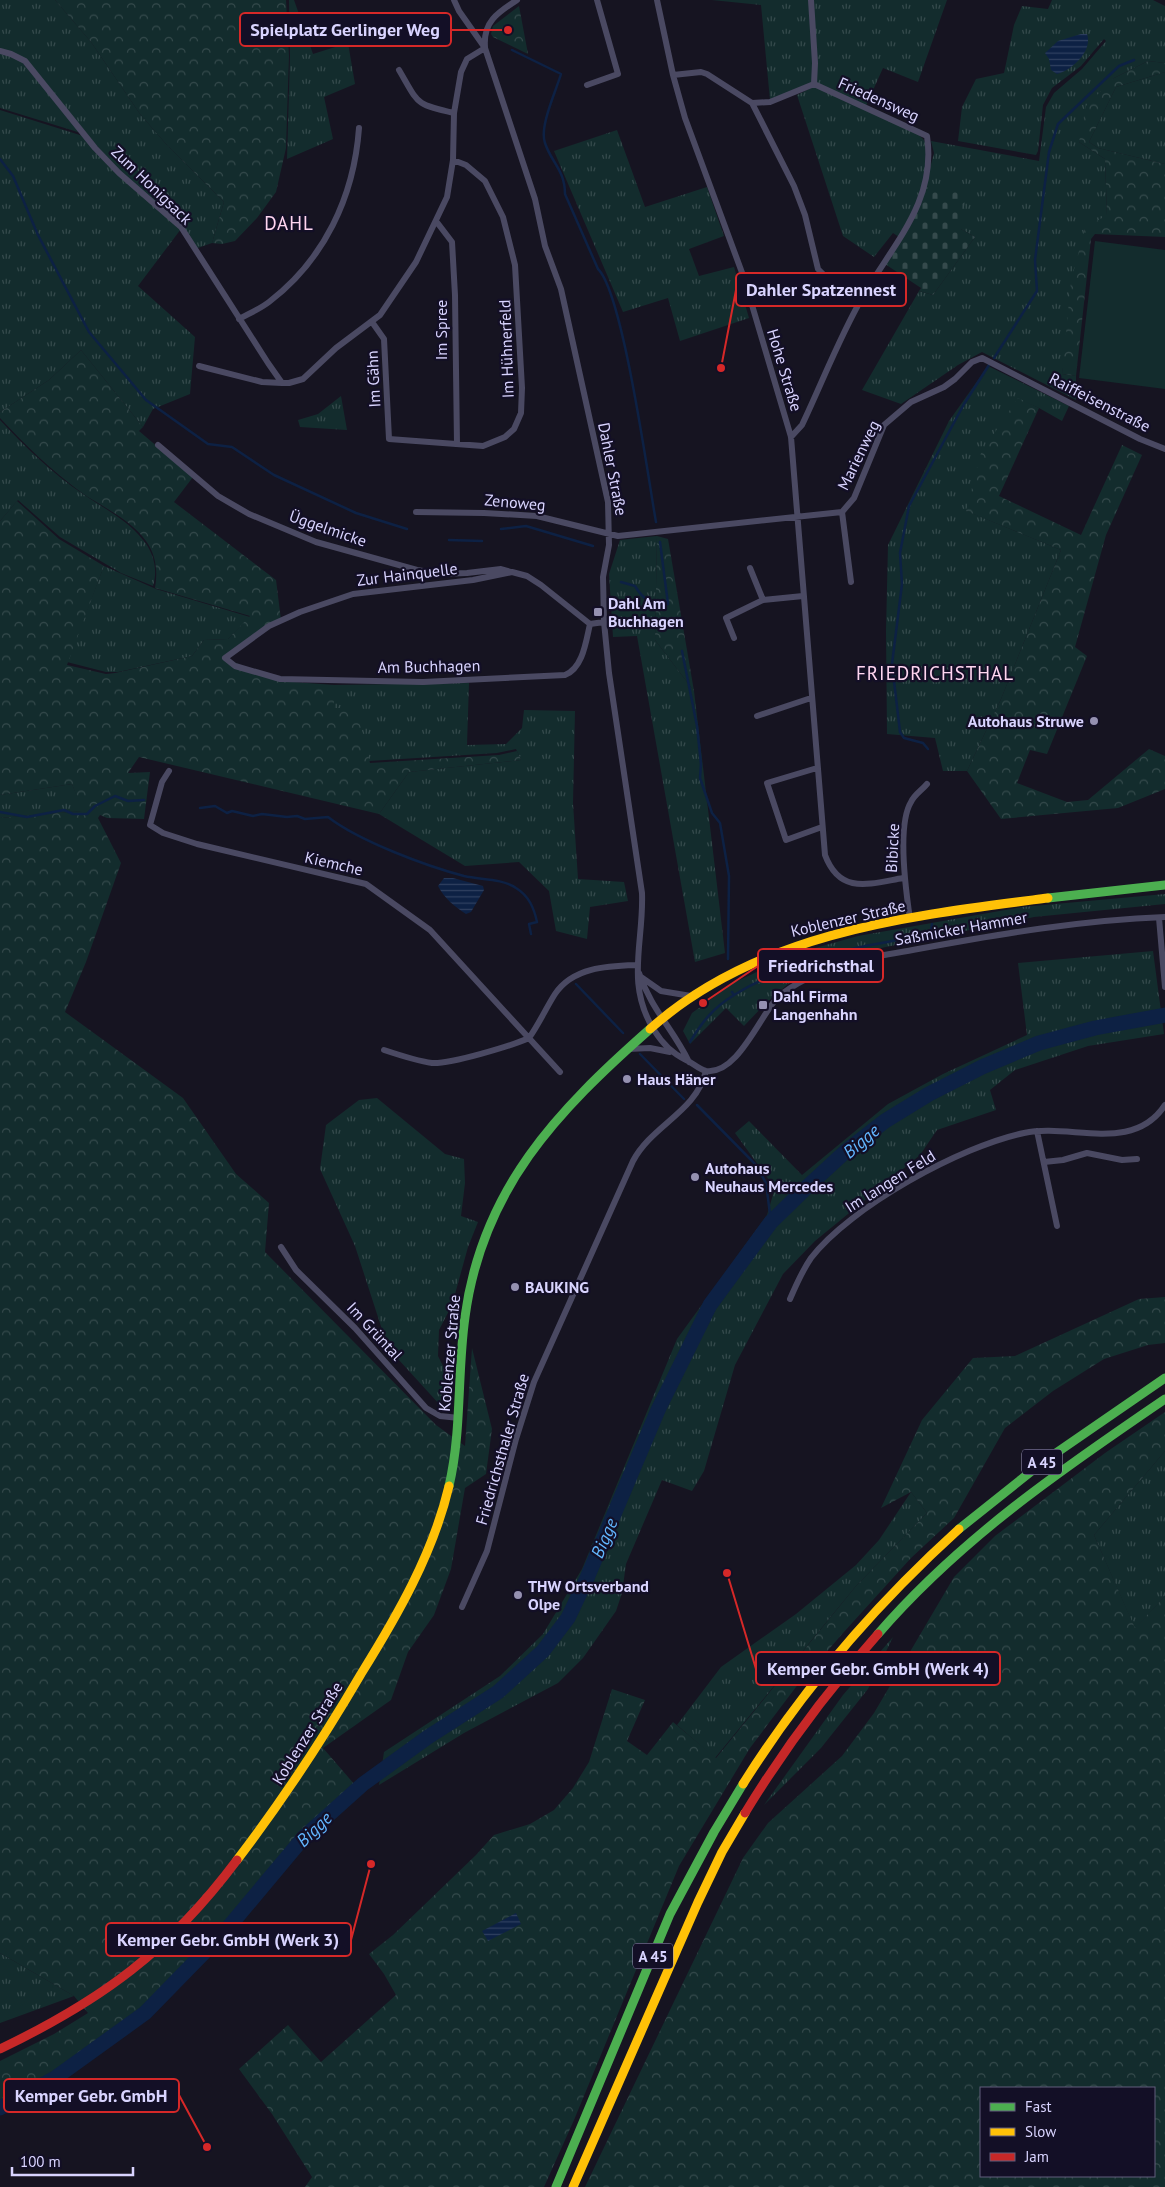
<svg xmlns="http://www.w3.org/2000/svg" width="1165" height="2187" font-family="'PT Sans',sans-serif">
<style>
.grass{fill:url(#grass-tufts)}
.forest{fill:url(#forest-crowns);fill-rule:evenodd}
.cemetery{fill:url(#cemetery-stones)}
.pitch{fill:#132c2d}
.water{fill:url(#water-rules)}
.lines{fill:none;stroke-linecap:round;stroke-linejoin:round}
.stream{stroke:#0d2144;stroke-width:2.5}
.river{stroke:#0d2144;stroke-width:15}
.street{stroke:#4a4962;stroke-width:6}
.fast{stroke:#4caf50;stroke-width:9}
.slow{stroke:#ffc107;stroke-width:9}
.jam{stroke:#c62828;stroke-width:9}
.poi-dot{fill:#9591b1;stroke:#130f26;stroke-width:2}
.labels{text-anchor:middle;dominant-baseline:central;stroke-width:4.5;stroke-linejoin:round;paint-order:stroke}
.shield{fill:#130f26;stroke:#9e99be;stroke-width:1}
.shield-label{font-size:15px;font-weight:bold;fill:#d9d4ff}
.street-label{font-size:16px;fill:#d9d4ff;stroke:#130f26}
.poi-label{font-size:16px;font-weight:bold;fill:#d9d4ff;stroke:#130f26;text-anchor:start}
.water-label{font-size:18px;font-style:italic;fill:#62b6ff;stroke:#130f26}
.quarter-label{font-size:19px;letter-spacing:1px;fill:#ffd6f0;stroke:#130f26}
.leader{fill:none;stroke:#d62828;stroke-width:2}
.callout-dot{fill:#d62828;stroke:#130f26;stroke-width:2}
.callout{fill:#130f26;stroke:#d62828;stroke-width:2}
.callout-label{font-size:18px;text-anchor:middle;font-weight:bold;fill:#d9d4ff}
</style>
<defs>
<pattern id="grass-tufts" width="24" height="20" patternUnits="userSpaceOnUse" patternTransform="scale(1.25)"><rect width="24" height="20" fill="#132c2d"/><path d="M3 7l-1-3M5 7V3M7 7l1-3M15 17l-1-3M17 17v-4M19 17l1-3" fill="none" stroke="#354a4c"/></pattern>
<pattern id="forest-crowns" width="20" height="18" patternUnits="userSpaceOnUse" patternTransform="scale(1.25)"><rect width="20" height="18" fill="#132c2d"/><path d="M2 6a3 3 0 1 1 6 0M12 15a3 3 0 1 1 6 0" fill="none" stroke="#354a4c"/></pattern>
<pattern id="cemetery-stones" width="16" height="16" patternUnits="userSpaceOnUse" patternTransform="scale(1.25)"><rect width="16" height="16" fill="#132c2d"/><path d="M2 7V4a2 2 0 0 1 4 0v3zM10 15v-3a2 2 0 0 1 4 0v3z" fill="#354a4c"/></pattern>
<pattern id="water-rules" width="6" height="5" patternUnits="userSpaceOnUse" patternTransform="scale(1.25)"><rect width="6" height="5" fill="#0d2144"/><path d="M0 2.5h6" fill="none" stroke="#304060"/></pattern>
</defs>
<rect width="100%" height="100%" fill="#161421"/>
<!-- grass -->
<path class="grass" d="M 0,0 L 55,0 L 91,42 L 140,114 L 166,144 L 224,202 L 212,243 L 195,249 L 181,225 L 119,172 L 25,60 L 0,49 Z
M 289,0 L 294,0 L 313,54 L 348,43 L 355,84 L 324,97 L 333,139 L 287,159 L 290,56 Z
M 712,0 L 809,0 L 813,63 L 812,83 L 770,100 L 761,5 Z
M 812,0 L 947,0 L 918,82 L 883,68 L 865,108 L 816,83 Z
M 1052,0 L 1153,0 L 1165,6 L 1165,63 L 1148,61 L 1114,78 L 1079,142 L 1105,159 L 1107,216 L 1085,229 L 1062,374 L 1076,376 L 1076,400 L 982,352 L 958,365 L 901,404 L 862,390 L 919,291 L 933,295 L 975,237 L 961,229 L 925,187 L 934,153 L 931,141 L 1039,161 L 1046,107 L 1054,93 L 1082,69 L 1106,41 L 1104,39 L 1081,66 L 1052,88 L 1043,105 L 1038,151 L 1036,155 L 958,141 L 962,107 L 976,79 L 1004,73 L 1014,25 L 1022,6 L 1048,9 Z
M 0,53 L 11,56 L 23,63 L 81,133 L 0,108 Z
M 1165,72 L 1165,164 L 1098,148 L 1089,142 L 1116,87 Z
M 815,86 C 833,94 917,128 924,140 C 930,148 924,187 920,196 C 914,210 906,223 899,237 L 893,233 L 874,257 L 843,236 L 797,95 Z
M 0,110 L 83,136 L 181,229 L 138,286 L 195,337 L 190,394 L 153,409 L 143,427 L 81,350 L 49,380 L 0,412 Z
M 617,130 L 645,207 L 707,187 L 724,236 L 689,249 L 699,276 L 734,267 L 749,318 L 680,341 L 668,298 L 623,312 L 554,151 Z
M 988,366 L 1069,406 L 1062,421 L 1039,408 L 1018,399 L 967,511 L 1061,550 L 1001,699 L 967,771 L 943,771 L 935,738 L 887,734 L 886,631 L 888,545 L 949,421 Z
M 341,396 L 347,430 L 300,427 L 298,420 L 318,414 Z
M 0,420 C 25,447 52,473 83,494 C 103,508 128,520 143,540 C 154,553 158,570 153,586 L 121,573 L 60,537 L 18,500 L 0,521 Z
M 657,536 L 655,640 L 694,691 L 725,953 L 695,962 L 637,636 L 613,637 L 609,574 L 620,540 Z
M 104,566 L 156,589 L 250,617 L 228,639 L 204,640 L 192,656 L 118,672 L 106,672 L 67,662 Z
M 469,683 L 467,745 L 506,744 L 522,728 L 524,710 L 575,711 L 573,803 L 578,879 L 624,882 L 628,901 L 590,907 L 587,939 L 556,931 L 549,891 L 519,862 L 465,866 L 379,814 L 409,772 L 521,760 L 516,749 L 497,753 L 369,761 L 334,708 L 334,685 Z
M 72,784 L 83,811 L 0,818 L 0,795 Z
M 1165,894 L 1165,904 L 1034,917 L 881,948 L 827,966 L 788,984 L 765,1004 L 744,1026 L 726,1008 L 690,1044 L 683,1031 L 692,1013 L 733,983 L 801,952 L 858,936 L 1022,907 Z
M 1153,951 L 1164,1034 L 1088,1046 L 1015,1070 L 990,1090 L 996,1110 L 937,1130 L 920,1155 L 815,1241 L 783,1274 L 735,1365 L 704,1471 L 692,1491 L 662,1480 L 626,1564 L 622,1593 L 616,1611 L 583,1658 L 558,1683 L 464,1733 L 379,1785 L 384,1752 L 500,1676 L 543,1634 L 582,1569 L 677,1339 L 767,1215 L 775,1188 L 735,1133 L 749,1121 L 802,1175 L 888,1104 L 943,1074 L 1027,1035 L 1018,963 Z
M 377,1098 L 445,1154 L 464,1159 L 465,1183 L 461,1216 L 478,1222 L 468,1247 L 452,1305 L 439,1330 L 438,1356 L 446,1372 L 445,1387 L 440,1405 L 388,1348 L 355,1246 L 320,1169 L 326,1125 L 359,1100 Z
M 1165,1451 L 1165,1596 L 1135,1629 L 1094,1535 Z
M 911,1492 L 927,1513 L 856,1586 L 715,1758 L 677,1725 L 721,1667 L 796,1614 L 856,1565 L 879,1540 Z
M 893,1637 L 868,1689 L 821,1748 L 764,1805 L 843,1695 Z
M 0,1953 L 74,1996 L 0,2023 Z"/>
<!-- forest -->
<path class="forest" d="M 55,0 L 286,0 L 289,56 L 286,148 L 276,192 L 257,218 L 235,241 L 222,244 L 212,243 L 224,202 L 166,144 L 140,114 L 91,42 Z
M 519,6 L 528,54 L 493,37 L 491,34 L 493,26 Z
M 1148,61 L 1165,63 L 1165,72 L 1116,87 L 1089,142 L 1098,148 L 1165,164 L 1165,237 L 1095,234 L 1091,239 L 1076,376 L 1062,374 L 1071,281 L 1085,228 L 1107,215 L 1105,159 L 1079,142 L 1086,106 L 1114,78 Z
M 81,350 L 143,427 L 139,431 L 193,477 L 174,502 L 276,580 L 281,620 L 224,658 L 280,681 L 334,685 L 334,708 L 356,708 L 370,763 L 499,755 L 517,751 L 521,760 L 409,772 L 379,814 L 139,757 L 128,773 L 150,772 L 144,819 L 107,818 L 100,815 L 98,818 L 121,863 L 86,962 L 65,1012 L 183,1098 L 236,1174 L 269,1203 L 265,1252 L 436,1425 L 465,1446 L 472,1348 L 492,1429 L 486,1474 L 465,1488 L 451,1569 L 434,1615 L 408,1652 L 391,1700 L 323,1748 L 355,1785 L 141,2023 L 50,2087 L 0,2115 L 0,2061 L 54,2034 L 88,2013 L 74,1996 L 0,1953 L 0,818 L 82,811 L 72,784 L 0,795 L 0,521 L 17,501 L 59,539 L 104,566 L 67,665 L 106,674 L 115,673 L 192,656 L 204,640 L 228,639 L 250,616 L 155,588 C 158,571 156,555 146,541 C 130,519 104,508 82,493 C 52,471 25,445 0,418 L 0,412 L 49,380 Z
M 1018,398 L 1039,408 L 999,496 L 1081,535 L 1122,445 L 1142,455 L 1106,535 L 1075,647 L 1087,656 L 1047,754 L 1030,750 L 1017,783 L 1067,802 L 1088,800 L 1149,749 L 1165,756 L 1165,789 L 1118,808 L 1001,819 L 967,771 L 1001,699 L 1061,550 L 966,511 L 981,453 Z
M 657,536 L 668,539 L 694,691 L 655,640 Z
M 1165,1297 L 1165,1343 L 1148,1345 L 1104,1359 L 1053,1391 L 1005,1428 L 954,1518 L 911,1558 L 843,1633 L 796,1687 L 750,1748 L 679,1866 L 574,2120 L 544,2187 L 305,2187 L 312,2177 L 272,2114 L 239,2069 L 288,2025 L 321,2062 L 396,1995 L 384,1974 L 369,1954 L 393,1935 L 476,1855 L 494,1835 L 530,1824 L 554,1810 L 573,1788 L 589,1762 L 612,1689 L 645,1700 L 627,1741 L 647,1755 L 673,1722 L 716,1758 L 856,1586 L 927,1513 L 911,1492 L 881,1508 L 922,1420 L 973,1358 L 1015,1356 L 1139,1299 Z
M 1165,1412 L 1165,1451 L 1094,1535 L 1135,1628 L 1165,1596 L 1165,2187 L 585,2187 L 743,1858 L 768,1823 L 842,1756 L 874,1713 L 954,1577 L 995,1536 L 1105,1453 ZM 981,2088 L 1154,2088 L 1154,2176 L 981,2176 Z"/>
<!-- cemetery -->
<path class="cemetery" d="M 925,187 L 966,192 L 961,229 L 975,237 L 933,295 L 919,291 L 921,288 L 885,264 Z"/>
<!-- pitch -->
<path class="pitch" d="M 1095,241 L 1165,250 L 1165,389 L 1079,378 Z"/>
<!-- water -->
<path class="water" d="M 1081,34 L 1087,34 C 1093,51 1072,70 1057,74 L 1051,70 L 1049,59 L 1045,53 L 1058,41 Z
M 444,878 L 453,878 L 483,886 L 484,890 L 471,912 L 466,914 C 455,907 444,898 438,886 Z
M 516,1913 L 521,1924 L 488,1941 L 482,1931 Z"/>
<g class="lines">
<!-- stream -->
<path class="stream" d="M 512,50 L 561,74 C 556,91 539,127 545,143 C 551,162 565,170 565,194 L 598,269 C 623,293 648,478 656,522
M 0,159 L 13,176 L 38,235 L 89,332 L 146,400 L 208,444 L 232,447 L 274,475 L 356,513 L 407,529
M 994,358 L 1037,291 L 1035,260 L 1049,152 L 1058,124 L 1119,66 L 1134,60
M 501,529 L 526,526 L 593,546
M 449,540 L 482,541
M 621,582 L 635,586 C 644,601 651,604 668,604 L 660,542
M 682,651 L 697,726 L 701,764 L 700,778 L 712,813 L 720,823 L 729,876 L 728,959
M 928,749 L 923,743 L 904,738 L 900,732 L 892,664 L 902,584 L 900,553 L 909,506 L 964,404 L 989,365
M 200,808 L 215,806 L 227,813 L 232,811 L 253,816 L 262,814 L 287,817 L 297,816 L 305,819 L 328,817 C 359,841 426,866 464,876 C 481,880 501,878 516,888 C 529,896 534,908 537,922 L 529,924 L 531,934
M 0,812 L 27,817 L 64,810 L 73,814 L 87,814 L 95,806 L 115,796 L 128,801 L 144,800
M 576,984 L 623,1033
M 734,995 C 770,973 811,959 852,949 C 878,943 906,940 931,931 L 932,924
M 690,1042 C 702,1022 713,1008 734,995 L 732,992
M 640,1054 L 684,1099
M 697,1105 L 755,1164 L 766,1183 L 771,1222"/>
<!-- river -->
<path class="river" d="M 0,2108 L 55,2078 L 145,2013 L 227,1929 L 304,1837 L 363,1784 L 428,1737 L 498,1692 L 543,1651 L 568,1618 L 587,1578 L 658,1410 L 710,1305 L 771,1222 L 807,1187 L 845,1152 L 885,1121 L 929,1094 L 982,1067 L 1039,1043 L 1095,1028 L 1165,1015"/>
<!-- street -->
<path class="street" d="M 454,0 L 459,11 L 485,48 L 535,199 L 545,246 L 561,289 L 608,502 L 609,545 L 603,577 L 604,622 L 609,673 L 642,893 C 644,942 625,984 654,1030 C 662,1043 671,1053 686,1060 C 693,1063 698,1069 706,1071 C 737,1075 759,1018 777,998 C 786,990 798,983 808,978 C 841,960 882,956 918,949 C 1000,934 1082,920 1165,917
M 657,0 L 673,75 L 685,118 L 744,278 L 791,437 L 825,855 C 840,895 869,884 903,878
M 811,0 L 815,63 L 814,84
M 485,47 C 483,22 497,13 517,0
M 0,51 L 11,54 L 25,61 L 95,148 L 119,173 L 181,227 L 268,363 L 282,383 L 289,383 L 303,379 L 336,348 L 380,315 L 416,262 L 447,197 L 453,160 L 454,113 L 461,72 L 467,59 L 485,48
M 399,70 C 419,104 414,104 454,113
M 673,75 L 701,72 L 707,74 L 752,103 L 770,102 L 814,84
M 587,85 L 618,74 L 597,0
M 752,103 L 794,186 L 805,215 L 818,269 L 830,281 L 863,297
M 436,221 L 452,242 L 455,295 L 457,444
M 239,319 C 248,314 260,309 269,302 C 324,260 354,197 359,128
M 372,322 L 384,339 L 389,439 L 483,446 L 505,437 L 514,429 L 521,413 L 522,388 L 515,265 L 503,217 L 485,181 L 466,165 L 453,160
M 199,366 L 262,382 L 282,383
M 791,437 L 802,425 C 822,383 839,338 862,298 C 892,245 937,202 927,136 L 814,84
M 158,445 L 218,496 L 249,514 L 316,542 L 417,570 L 442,574 L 467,573 L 501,569 L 511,572
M 416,512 L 484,513 L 537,516 L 618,536 L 842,512 L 854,498 L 884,425 L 911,402 L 944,387 L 955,379 L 972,362 L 982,358 L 1140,439 L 1165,449
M 842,512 L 851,582
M 750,568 L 763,600
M 590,624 L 541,585 L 527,576 L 512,572 L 473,580 L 353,594 L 300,612 L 269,626 L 225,658 L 235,666 L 280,679 L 423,682 L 565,675 C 583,668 586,641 590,624 L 604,622
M 734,638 L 726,618 L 763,600 L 803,596
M 757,716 L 811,698
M 817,768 L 767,783 L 786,840 L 822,827
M 169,771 L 162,782 L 150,825 L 163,833 L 197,844 L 366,884 L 430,930 L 560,1072
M 1159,918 L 1165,987
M 910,919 C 906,892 897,825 911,802 C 914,795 922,790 927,784
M 639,973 C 651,1009 673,1029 689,1062
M 641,977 L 661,991 L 691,996
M 529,1038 C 539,1024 546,1008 555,994 C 573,967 608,966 636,965
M 628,1049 L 650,1048 L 670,1052
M 384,1050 C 399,1055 417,1061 432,1063 C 451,1064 511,1046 529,1038
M 1037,1131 L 1057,1226
M 1044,1162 L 1063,1160 L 1087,1153 L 1122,1160 L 1137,1159
M 281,1247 L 296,1270 L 355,1328 L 426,1408 L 440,1416 L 459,1418
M 790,1299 C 796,1285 802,1271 811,1258 C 850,1207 961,1146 1024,1133 C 1071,1123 1133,1154 1165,1105
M 462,1607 L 487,1551 L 516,1439 L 534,1382 L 633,1161 C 652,1125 696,1112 706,1071"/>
<!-- fast -->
<path class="fast" d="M 1048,898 L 1165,885
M 449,1486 C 462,1431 457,1373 465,1317 C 482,1189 557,1111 650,1029
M 959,1529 L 1043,1462 L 1165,1378
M 878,1634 C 960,1539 1062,1469 1165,1399
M 556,2187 L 670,1914 L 714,1832 L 743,1784"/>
<!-- slow -->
<path class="slow" d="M 650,1029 C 759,932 908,916 1048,898
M 743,1784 C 804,1687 874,1606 959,1529
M 237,1860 C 282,1801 323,1739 361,1674 C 397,1616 433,1554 449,1486
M 573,2187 L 698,1902 L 722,1852 L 745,1813"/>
<!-- jam -->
<path class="jam" d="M 745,1813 C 784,1749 828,1690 878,1634
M 0,2049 C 102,2000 169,1951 237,1860"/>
</g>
<!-- markers -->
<g class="poi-dot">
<rect x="593" y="607" width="10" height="10" rx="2.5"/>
<circle cx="1094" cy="721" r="5"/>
<rect x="758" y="1000" width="10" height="10" rx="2.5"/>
<circle cx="627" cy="1079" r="5"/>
<circle cx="695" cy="1177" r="5"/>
<circle cx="515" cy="1287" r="5"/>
<circle cx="518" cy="1595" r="5"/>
</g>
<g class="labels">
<!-- shield labels -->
<g class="shield">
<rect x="1022" y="1449.5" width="40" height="25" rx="4"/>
<rect x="633" y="1943.5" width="40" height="25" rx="4"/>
</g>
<g class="shield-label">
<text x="1042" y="1462">A 45</text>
<text x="653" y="1956">A 45</text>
</g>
<!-- street labels -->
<g class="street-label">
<text transform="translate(879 99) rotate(24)">Friedensweg</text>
<text transform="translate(152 185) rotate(44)">Zum Honigsack</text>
<text transform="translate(441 330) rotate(-90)">Im Spree</text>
<text transform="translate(506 349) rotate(-92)">Im Hühnerfeld</text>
<text transform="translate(785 370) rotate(73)">Hohe Straße</text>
<text transform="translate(373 379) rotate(-93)">Im Gähn</text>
<text transform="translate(1100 402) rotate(27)">Raiffeisenstraße</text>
<text transform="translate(858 455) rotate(-64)">Marienweg</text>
<text transform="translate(613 469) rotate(79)">Dahler Straße</text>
<text transform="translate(515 502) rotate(5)">Zenoweg</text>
<text transform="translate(328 528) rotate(19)">Üggelmicke</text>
<text transform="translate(407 574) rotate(-7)">Zur Hainquelle</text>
<text transform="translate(429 666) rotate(-1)">Am Buchhagen</text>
<text transform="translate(892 848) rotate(-87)">Bibicke</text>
<text transform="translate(334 863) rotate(13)">Kiemche</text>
<text transform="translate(848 918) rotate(-13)">Koblenzer Straße</text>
<text transform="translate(961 928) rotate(-10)">Saßmicker Hammer</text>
<text transform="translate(890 1181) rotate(-32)">Im langen Feld</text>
<text transform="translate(375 1331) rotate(47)">Im Grüntal</text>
<text transform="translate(449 1353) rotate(-85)">Koblenzer Straße</text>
<text transform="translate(502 1449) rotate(-74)">Friedrichsthaler Straße</text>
<text transform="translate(307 1733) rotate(-58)">Koblenzer Straße</text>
</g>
<!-- poi labels -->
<g class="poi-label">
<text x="608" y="603">Dahl Am<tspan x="608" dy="18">Buchhagen</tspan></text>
<text x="1084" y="721" text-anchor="end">Autohaus Struwe</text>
<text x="773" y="996">Dahl Firma<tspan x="773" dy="18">Langenhahn</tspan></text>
<text x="637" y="1079">Haus Häner</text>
<text x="705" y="1168">Autohaus<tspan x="705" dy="18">Neuhaus Mercedes</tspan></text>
<text x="525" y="1287">BAUKING</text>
<text x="528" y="1586">THW Ortsverband<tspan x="528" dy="18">Olpe</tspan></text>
</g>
<!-- water labels -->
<g class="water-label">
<text transform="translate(861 1141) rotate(-40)">Bigge</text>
<text transform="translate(604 1538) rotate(-67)">Bigge</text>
<text transform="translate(314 1829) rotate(-44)">Bigge</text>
</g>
<!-- quarter labels -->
<g class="quarter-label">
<text x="289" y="223">DAHL</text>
<text x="935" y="673">FRIEDRICHSTHAL</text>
</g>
</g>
<!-- callouts -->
<path class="leader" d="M508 30L451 30M721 368L736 290M703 1003L758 966M727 1573L756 1669M371 1864L351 1940M207 2147L179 2095"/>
<g class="callout-dot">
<circle cx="508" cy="30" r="5"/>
<circle cx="721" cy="368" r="5"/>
<circle cx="703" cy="1003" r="5"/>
<circle cx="727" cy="1573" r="5"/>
<circle cx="371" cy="1864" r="5"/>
<circle cx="207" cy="2147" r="5"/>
</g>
<g class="callout">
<rect x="240" y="13" width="211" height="33" rx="5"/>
<rect x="736" y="273" width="170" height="33" rx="5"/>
<rect x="758" y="949" width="125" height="33" rx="5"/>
<rect x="756" y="1652" width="244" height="33" rx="5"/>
<rect x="106" y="1923" width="245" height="33" rx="5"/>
<rect x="4" y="2079" width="175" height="33" rx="5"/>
</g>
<g class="callout-label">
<text x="345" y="36">Spielplatz Gerlinger Weg</text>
<text x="821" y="296">Dahler Spatzennest</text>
<text x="821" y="972">Friedrichsthal</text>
<text x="878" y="1675">Kemper Gebr. GmbH (Werk 4)</text>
<text x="228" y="1946">Kemper Gebr. GmbH (Werk 3)</text>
<text x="91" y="2102">Kemper Gebr. GmbH</text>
</g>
<!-- legend -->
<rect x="980" y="2087" width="175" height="90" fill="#130f26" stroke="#625e7d"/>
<rect x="990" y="2103" width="25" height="8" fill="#4caf50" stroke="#625e7d"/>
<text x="1025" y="2112" font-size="15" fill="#d9d4ff">Fast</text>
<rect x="990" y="2128" width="25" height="8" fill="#ffc107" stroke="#625e7d"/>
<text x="1025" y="2137" font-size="15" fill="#d9d4ff">Slow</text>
<rect x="990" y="2153" width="25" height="8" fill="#c62828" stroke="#625e7d"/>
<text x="1025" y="2162" font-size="15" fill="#d9d4ff">Jam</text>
<!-- scale -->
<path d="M12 2167v8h121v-8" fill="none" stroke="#d9d4ff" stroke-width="2.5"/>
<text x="20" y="2167" font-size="15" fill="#d9d4ff" stroke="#130f26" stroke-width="4" paint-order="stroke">100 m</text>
</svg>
